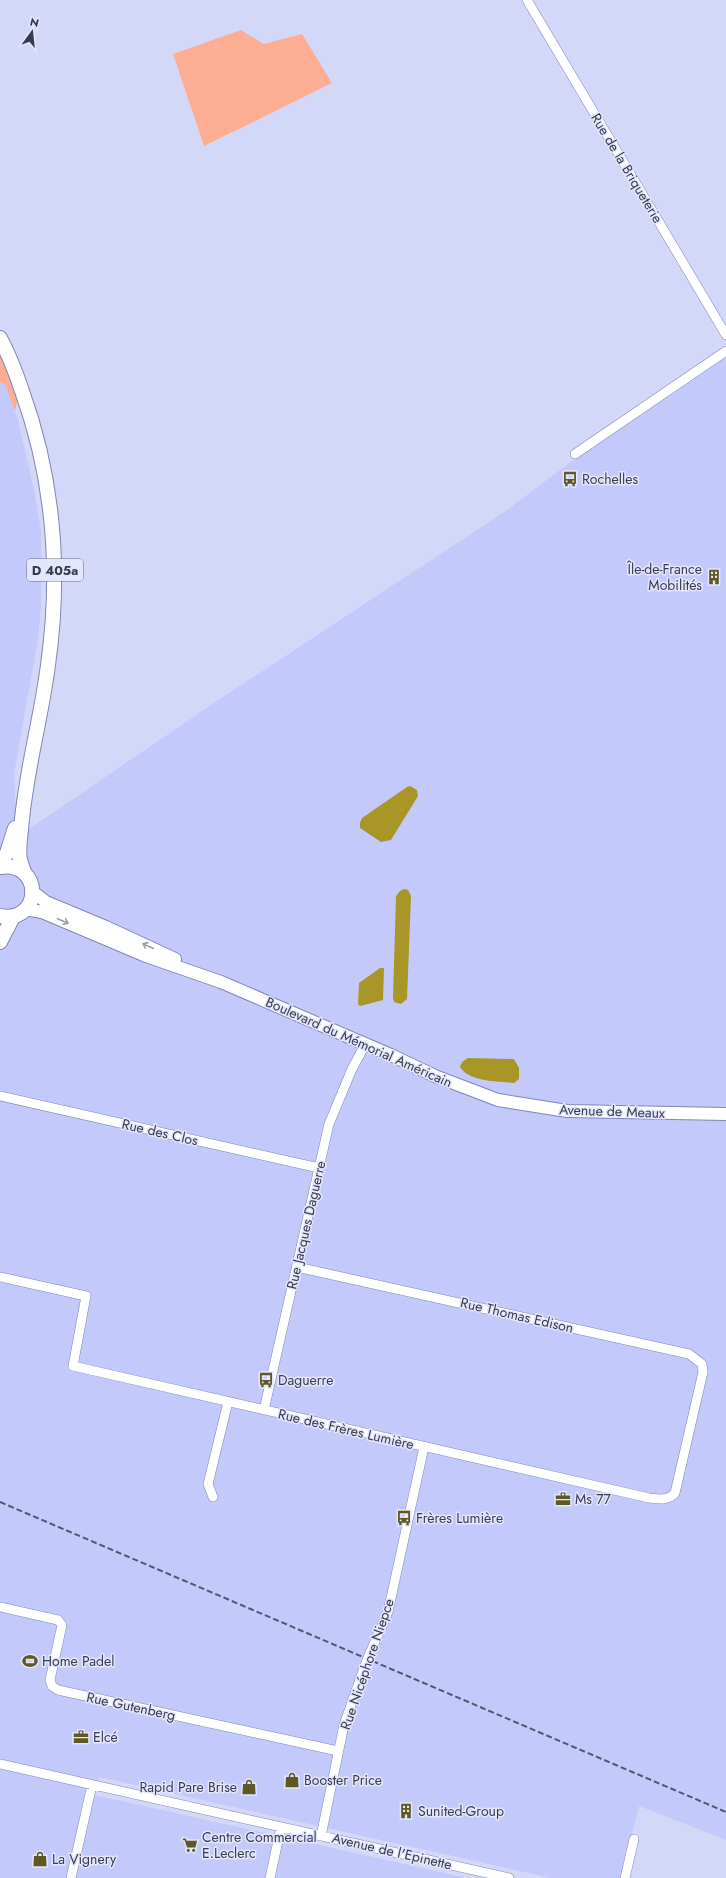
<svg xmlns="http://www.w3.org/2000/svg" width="726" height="1878" font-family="Jost,sans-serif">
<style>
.built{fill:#c4c9fb}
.green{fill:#fcad92}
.water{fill:#a89626}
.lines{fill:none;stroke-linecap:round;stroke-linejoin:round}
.street-casing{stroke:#8085b8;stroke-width:10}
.secondary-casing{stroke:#8085b8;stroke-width:14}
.primary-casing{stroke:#8085b8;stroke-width:16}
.street{stroke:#fff;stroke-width:9}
.secondary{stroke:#fff;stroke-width:12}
.primary{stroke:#fff;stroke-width:14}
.rail{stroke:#53566e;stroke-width:2;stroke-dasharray:6 3;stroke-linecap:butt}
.street-bridge-casing{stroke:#8085b8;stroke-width:10;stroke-linecap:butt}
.street-bridge{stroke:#fff;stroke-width:9}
.oneway{stroke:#9c9ca8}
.labels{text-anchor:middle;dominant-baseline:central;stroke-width:3;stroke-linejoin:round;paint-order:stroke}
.shield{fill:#e3e6fc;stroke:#6b6e84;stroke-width:1}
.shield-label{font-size:13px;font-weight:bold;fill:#383a50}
.street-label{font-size:14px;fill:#383a50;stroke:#e3e6fc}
.poi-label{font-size:14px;fill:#383a50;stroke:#e3e6fc;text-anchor:start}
</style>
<rect width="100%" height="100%" fill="#d3d8f9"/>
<!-- built -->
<path class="built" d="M 726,345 L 726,1840 L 639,1806 L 621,1878 L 551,1878 L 99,1777 L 95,1795 L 467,1878 L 0,1878 L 0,383 L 5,384 L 17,417 L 33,485 L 41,531 L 41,607 L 38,639 L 14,774 L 16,813 L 11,827 L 26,831 L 211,705 L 507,510 Z"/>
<!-- green -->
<path class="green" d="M 241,30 L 264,44 L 302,34 L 332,83 L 204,146 L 173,54 Z
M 0,350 L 18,398 L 15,411 L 5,384 L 0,383 Z"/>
<!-- water -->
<path class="water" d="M 410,786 L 417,790 L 418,796 L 391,840 L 381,842 L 360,828 L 360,823 L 362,818 L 407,787 Z
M 404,889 L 408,890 L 411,896 L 407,999 L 401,1004 L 394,1002 L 393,998 L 396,896 L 400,891 Z
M 380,968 L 384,968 L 383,1000 L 360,1006 L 358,1004 L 359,983 Z
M 468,1058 L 514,1059 L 519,1068 L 519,1079 L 514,1083 C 497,1081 469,1082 460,1067 L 462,1062 Z"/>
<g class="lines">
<!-- street casing -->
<g class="street-casing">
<path id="street" d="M 527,0 L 726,335
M 575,454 L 726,351
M 0,1096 L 319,1168
M 0,1277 L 86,1296 L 73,1366 L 649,1498 C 659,1499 668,1501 675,1493 L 703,1372 L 702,1364 L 689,1354 L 297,1267
M 264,1410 L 329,1124 L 352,1069 L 365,1045
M 213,1497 L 208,1484 L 228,1402
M 0,1607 L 58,1620 L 62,1625 L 50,1680 L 52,1686 L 58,1690 L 338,1751
M 370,1653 L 388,1612 L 424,1447
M 0,1764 L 509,1878
M 321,1836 L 344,1725 L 364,1668
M 71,1878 L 92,1785
M 270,1878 L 281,1827
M 625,1878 L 634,1839"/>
</g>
<!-- secondary casing -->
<g class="secondary-casing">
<path id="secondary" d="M 33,892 L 46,902 L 106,927 L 175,959
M 26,909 L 42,912 L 146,956 L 221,982 L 393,1056 L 435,1076 L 498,1100 L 567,1111 L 726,1114"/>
</g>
<!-- primary casing -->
<g class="primary-casing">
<path id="primary" d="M 0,338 C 9,355 16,373 22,391 C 54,480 61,572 48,665 C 41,720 25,774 21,830 C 20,839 18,850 20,860 C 21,864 23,869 25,874
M 0,866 L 7,853 L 15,828
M 0,867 C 43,860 43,924 0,916
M 0,942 L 13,917"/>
</g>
<!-- street -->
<use href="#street" class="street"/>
<!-- secondary -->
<use href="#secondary" class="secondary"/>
<!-- primary -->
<use href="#primary" class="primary"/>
<!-- rail -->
<path class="rail" d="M 0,1502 L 726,1812"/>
<!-- street-bridge casing -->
<g class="street-bridge-casing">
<path id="street-bridge" d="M 364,1668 L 370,1653"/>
</g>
<!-- street-bridge -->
<use href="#street-bridge" class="street-bridge"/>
</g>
<!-- one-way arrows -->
<defs><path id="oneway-shaft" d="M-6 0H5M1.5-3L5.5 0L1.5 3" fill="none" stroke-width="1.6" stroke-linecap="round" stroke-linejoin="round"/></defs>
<g class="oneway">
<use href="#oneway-shaft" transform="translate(63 921) rotate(23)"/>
<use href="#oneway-shaft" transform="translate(148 946) rotate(-155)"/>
</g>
<!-- icons -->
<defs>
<g id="bus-bare" transform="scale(1.2)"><path d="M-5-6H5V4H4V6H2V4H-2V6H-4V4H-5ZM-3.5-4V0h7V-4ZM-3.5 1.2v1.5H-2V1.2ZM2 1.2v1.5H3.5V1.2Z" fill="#605824" stroke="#e3e6fc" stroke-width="2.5" paint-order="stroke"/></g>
<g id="building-bare" transform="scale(1.2)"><path d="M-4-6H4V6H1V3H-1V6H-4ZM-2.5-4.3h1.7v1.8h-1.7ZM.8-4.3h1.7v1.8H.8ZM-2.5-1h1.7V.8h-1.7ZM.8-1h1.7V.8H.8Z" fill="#605824" stroke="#e3e6fc" stroke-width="2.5" paint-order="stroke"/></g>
<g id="office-bare" transform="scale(1.2)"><path d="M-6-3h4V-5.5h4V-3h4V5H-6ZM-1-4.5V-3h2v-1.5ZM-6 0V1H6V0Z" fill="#605824" stroke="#e3e6fc" stroke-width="2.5" paint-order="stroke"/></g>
<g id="stadium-bare" transform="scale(1.2)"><path d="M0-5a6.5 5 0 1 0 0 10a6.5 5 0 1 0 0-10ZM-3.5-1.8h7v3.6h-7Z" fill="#605824" stroke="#e3e6fc" stroke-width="2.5" paint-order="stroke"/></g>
<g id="shop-bare" transform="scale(1.2)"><path d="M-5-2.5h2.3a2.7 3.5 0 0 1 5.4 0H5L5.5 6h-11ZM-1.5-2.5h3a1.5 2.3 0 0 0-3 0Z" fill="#605824" stroke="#e3e6fc" stroke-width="2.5" paint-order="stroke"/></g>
<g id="supermarket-bare" transform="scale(1.2)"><path d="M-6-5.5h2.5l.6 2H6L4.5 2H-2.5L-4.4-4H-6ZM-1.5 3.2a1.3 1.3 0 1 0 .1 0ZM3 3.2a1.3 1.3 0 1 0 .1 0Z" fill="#605824" stroke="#e3e6fc" stroke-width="2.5" paint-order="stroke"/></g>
</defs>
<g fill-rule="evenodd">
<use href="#bus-bare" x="570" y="479"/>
<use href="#building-bare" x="714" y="577"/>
<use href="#bus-bare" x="266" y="1380"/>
<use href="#office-bare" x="563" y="1499"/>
<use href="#bus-bare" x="404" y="1518"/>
<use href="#stadium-bare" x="30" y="1661"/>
<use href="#office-bare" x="81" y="1737"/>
<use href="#shop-bare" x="292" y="1780"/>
<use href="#shop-bare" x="249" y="1787"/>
<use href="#building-bare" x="406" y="1811"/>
<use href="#supermarket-bare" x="190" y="1845"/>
<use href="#shop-bare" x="40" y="1859"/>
</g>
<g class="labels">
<!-- shield labels -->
<rect class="shield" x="27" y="559" width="56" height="22" rx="3"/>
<g class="shield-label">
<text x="55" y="570">D 405a</text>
</g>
<!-- street labels -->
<g class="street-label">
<text transform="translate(627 168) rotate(59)">Rue de la Briqueterie</text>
<text transform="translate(359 1042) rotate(24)">Boulevard du Mémorial Américain</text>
<text transform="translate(612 1111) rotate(2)">Avenue de Meaux</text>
<text transform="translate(160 1132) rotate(13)">Rue des Clos</text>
<text transform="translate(306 1225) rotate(-77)">Rue Jacques Daguerre</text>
<text transform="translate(517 1315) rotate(13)">Rue Thomas Edison</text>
<text transform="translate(346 1429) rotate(13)">Rue des Frères Lumière</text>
<text transform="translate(367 1664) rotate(-71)">Rue Nicéphore Niepce</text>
<text transform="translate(131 1706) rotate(12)">Rue Gutenberg</text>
<text transform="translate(392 1851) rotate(13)">Avenue de l'Epinette</text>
</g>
<!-- poi labels -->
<g class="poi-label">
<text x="582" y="479">Rochelles</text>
<text x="702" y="569" text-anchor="end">Île-de-France<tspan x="702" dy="16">Mobilités</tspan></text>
<text x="278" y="1380">Daguerre</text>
<text x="575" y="1499">Ms 77</text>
<text x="416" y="1518">Frères Lumière</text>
<text x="42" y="1661">Home Padel</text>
<text x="93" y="1737">Elcé</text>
<text x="304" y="1780">Booster Price</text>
<text x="237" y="1787" text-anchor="end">Rapid Pare Brise</text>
<text x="418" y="1811">Sunited-Group</text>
<text x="202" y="1837">Centre Commercial<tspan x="202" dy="16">E.Leclerc</tspan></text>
<text x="52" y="1859">La Vignery</text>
</g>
</g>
<!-- north arrow -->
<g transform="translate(32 32) rotate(15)" stroke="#e3e6fc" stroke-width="3" paint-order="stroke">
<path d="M0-3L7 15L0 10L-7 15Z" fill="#383a50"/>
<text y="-6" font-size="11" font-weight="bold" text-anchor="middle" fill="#383a50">N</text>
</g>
</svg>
